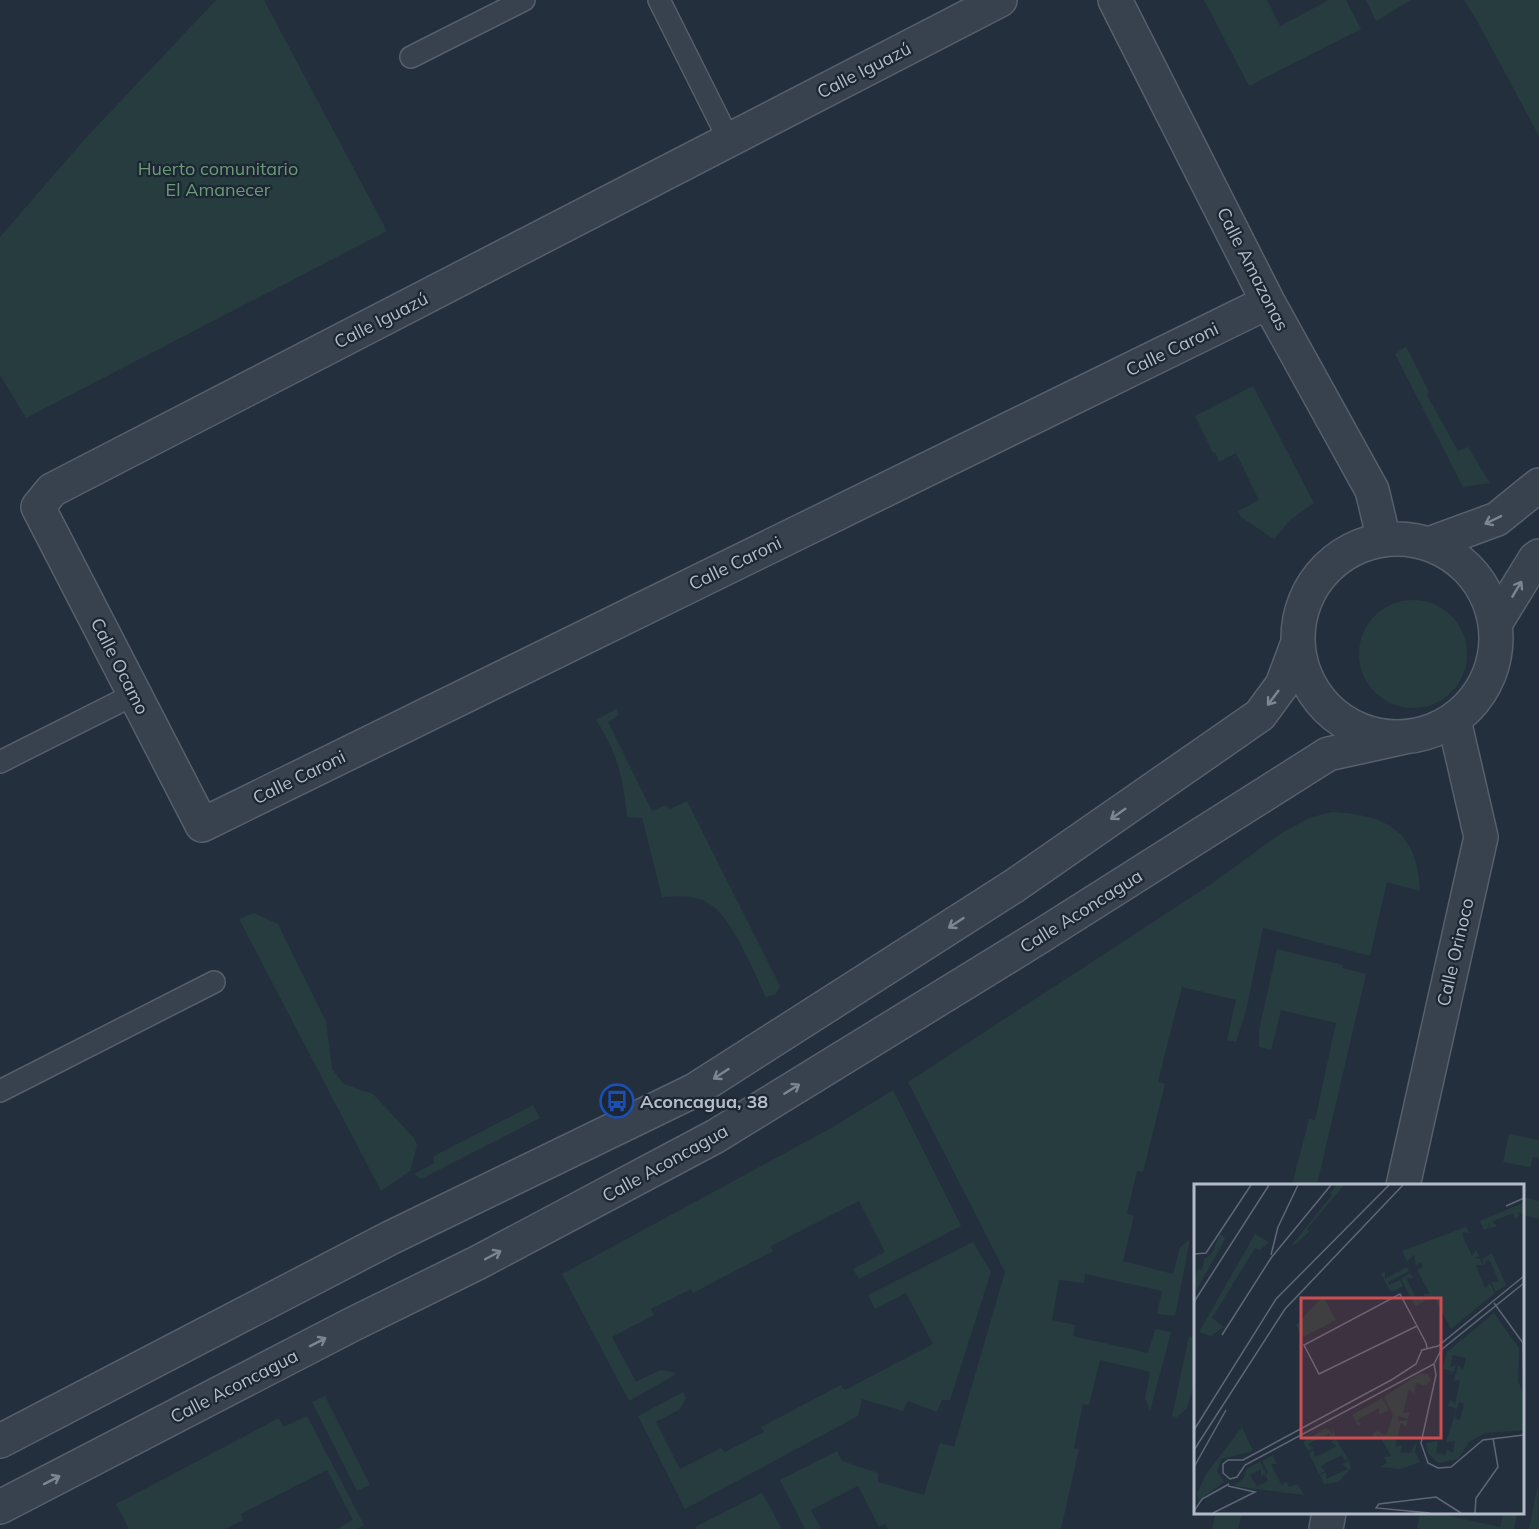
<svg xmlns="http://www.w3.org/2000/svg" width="1539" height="1529" font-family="Mulish,sans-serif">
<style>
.green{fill:#263c3f}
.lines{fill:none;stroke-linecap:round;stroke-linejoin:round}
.lane-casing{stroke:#565f6c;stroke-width:24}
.street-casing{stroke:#565f6c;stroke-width:36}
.lane{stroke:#38414e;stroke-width:21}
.street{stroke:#38414e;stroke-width:33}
.oneway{stroke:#7c8592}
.labels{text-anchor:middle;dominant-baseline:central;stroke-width:4.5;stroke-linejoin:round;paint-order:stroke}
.street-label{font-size:18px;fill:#b4bcc9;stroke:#1d2633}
.park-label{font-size:18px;fill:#6b9a76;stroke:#1d2633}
.poi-label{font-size:18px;font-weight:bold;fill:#b4bcc9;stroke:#1d2633;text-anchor:start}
.inset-road{fill:none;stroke:#5e6776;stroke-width:1.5}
.view{fill:#ce4d50;fill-opacity:0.15;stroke:#ce4d50;stroke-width:3}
.inset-edge{fill:none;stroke:#b4bcc9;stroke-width:3}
</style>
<rect width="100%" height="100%" fill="#242f3e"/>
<!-- green -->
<path class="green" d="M 216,0 L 264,0 L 387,231 L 26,418 L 0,375 L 0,237 L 84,140 Z
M 1204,0 L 1267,0 L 1280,26 L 1329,0 L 1346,0 L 1361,29 L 1249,86 Z
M 1366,0 L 1411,0 L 1376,21 Z
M 1464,0 L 1539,0 L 1539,136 L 1476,19 Z
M 1406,346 L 1429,392 L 1427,395 L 1458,451 L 1468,447 L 1490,483 L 1463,487 L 1395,354 Z
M 1253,386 L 1314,503 L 1290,520 L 1274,539 L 1241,517 L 1238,511 L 1259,500 L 1236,453 L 1219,462 L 1215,452 L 1213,453 L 1195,416 Z
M1359 654a54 54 0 1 1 108 0a54 54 0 1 1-108 0Z
M 616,709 L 619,715 L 608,722 L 652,811 L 666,805 L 670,809 L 687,801 L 780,986 L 776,994 L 766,997 C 754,973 731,914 708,903 C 694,895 678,896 662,897 L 642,818 L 627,817 C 623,779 618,753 596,720 Z
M 1332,812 C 1387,815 1418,831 1420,891 L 1387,882 L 1370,956 L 1263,928 L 1246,1011 L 1236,1042 L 1227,1040 L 1236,1000 L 1182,987 L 1158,1082 L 1165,1084 L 1143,1172 L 1137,1171 L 1127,1214 L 1134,1216 L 1123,1261 L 1173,1274 L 1180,1247 L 1190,1239 L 1175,1316 L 1157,1314 L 1162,1291 L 1085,1274 L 1084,1283 L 1059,1280 L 1052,1320 L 1075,1325 L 1073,1336 L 1148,1353 L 1155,1329 L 1171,1332 L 1150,1411 L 1145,1398 L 1150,1372 L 1100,1360 L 1089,1405 L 1083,1404 L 1074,1448 L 1079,1449 L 1061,1529 L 888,1529 L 885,1524 L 879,1527 L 858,1486 L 811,1510 L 821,1529 L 805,1529 L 780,1480 L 837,1451 L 842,1461 L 878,1473 L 878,1482 L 924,1495 L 940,1443 L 954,1447 L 1005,1272 L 908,1082 L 1210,885 L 1280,834 L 1309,818 Z
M 254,913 L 278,924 L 326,1022 L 332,1069 L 344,1084 L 373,1094 L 414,1138 L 417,1146 L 410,1171 L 381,1191 L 239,919 Z
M 1277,949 L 1343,965 L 1342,968 L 1366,974 L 1317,1185 L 1292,1185 L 1309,1119 L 1315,1120 L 1336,1023 L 1281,1010 L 1271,1050 L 1259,1047 L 1259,1031 Z
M 893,1090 L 961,1226 L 859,1279 L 853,1269 L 885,1252 L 859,1201 L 771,1246 L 773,1251 L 693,1293 L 691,1289 L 651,1309 L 654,1315 L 612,1337 L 636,1382 L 660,1370 L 674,1372 L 675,1375 L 629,1401 L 562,1274 L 833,1127 Z
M 533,1105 L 540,1118 L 421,1179 L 414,1174 L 434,1163 L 434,1156 Z
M 1509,1134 L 1539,1140 L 1539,1158 L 1533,1157 L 1530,1167 L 1503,1162 Z
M 1523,1187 L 1525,1188 L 1523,1197 L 1539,1201 L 1539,1219 L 1523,1215 Z
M 973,1242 L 991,1272 L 950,1400 L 942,1400 L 937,1412 L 908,1401 L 903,1411 L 862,1399 L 858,1416 L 685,1509 L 638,1416 L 683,1392 L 686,1398 L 679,1410 L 656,1422 L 680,1469 L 721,1448 L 725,1452 L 764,1432 L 761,1427 L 841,1385 L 845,1390 L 933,1344 L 906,1293 L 875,1309 L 868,1295 Z
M 1189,1336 L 1195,1338 L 1195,1381 L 1187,1408 L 1177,1417 L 1172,1416 Z
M 325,1396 L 370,1485 L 357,1491 L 312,1402 Z
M 307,1416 L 364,1525 L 357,1529 L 337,1529 L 353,1520 L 327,1470 L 241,1514 L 243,1520 L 225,1529 L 129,1529 L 116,1504 L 279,1418 L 283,1427 Z
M 1538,1484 L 1539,1529 L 1529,1529 Z
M 762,1493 L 782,1529 L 696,1529 L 695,1527 Z
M 1216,1512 L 1242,1513 L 1238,1529 L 1212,1529 Z
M 1420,1513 L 1436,1513 L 1500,1527 L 1504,1513 L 1517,1513 L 1514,1529 L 1419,1529 L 1417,1528 Z"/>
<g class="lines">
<!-- lane casing -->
<g class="lane-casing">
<path id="lane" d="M 659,0 L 729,140
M 411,57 L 524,0
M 0,762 L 135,694
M 0,1091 L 214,982"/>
</g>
<!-- street casing -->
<g class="street-casing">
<path id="street" d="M 1000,0 L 52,490 L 38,507 L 202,825 L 1268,302
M 1115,0 L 1268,302 L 1372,490 L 1384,540
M1298 638a99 99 0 1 1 198 0a99 99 0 1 1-198 0Z
M 1429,544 L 1497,519 L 1539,485
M 1495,624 L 1535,559 L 1539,556
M 1403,1186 L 1481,837 L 1454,720
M 0,1441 L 390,1238 L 695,1090 L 1014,886 L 1260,715 L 1282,685 L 1297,645
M 0,1507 L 353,1324 L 477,1263 L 716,1136 L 1036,939 L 1328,754 L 1405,737
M 1326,1529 L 1329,1512"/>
</g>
<!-- lane -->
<use href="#lane" class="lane"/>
<!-- street -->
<use href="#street" class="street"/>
</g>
<!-- one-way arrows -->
<defs><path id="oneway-shaft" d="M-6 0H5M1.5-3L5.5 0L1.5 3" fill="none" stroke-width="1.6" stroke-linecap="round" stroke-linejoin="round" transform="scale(1.5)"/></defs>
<g class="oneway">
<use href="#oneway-shaft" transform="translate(1493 520) rotate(154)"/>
<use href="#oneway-shaft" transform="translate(1517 589) rotate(-59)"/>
<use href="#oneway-shaft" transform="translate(1273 698) rotate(127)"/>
<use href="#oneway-shaft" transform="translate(1118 814) rotate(145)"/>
<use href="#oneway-shaft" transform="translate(956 923) rotate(147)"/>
<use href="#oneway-shaft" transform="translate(721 1074) rotate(147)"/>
<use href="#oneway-shaft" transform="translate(792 1089) rotate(-32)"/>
<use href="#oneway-shaft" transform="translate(493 1255) rotate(-28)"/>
<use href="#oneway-shaft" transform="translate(318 1342) rotate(-27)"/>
<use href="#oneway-shaft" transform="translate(52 1480) rotate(-27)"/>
</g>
<!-- icons -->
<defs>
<g id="bus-ring" transform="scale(1.725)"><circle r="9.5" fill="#1d2633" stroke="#1a4fb4" stroke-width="1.5"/><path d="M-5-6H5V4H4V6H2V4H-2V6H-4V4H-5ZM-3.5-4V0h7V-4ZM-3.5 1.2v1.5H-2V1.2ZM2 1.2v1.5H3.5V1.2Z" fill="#1a4fb4"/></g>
</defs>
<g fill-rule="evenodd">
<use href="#bus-ring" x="617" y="1101"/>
</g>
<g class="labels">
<!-- street labels -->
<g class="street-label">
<text transform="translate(864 70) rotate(-27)">Calle Iguazú</text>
<text transform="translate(1253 269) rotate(63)">Calle Amazonas</text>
<text transform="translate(381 320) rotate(-27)">Calle Iguazú</text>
<text transform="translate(1172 349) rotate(-26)">Calle Caroni</text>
<text transform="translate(735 563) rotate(-26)">Calle Caroni</text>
<text transform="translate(120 666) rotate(63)">Calle Ocamo</text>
<text transform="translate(299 777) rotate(-26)">Calle Caroni</text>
<text transform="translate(1081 911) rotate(-32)">Calle Aconcagua</text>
<text transform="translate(1455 952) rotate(-77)">Calle Orinoco</text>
<text transform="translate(665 1163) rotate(-29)">Calle Aconcagua</text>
<text transform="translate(234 1386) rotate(-27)">Calle Aconcagua</text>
</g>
<!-- park labels -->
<g class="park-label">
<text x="218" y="168">Huerto comunitario<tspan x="218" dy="21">El Amanecer</tspan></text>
</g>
<!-- poi labels -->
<g class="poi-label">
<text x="640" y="1101">Aconcagua, 38</text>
</g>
</g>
<!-- overview -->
<g transform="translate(1194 1184)">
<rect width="330" height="330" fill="#242f3e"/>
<path d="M 142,1 L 150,1 L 113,45 L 115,48 L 103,59 L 95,63 L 91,63 L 97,62 L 138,11 L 136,9 ZM 329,19 L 330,30 L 324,28 L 325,33 L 320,35 L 320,29 L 301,36 L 298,38 L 303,42 L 297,44 L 294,38 L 295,44 L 290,46 L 286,37 ZM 272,43 L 275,49 L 269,48 L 269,53 L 278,72 L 282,66 L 285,72 L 280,74 L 286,75 L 289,81 L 282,81 L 291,104 L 296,99 L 301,109 L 257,145 L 240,113 L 233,116 L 229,110 L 236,110 L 223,86 L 229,83 L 227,78 L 222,81 L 220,71 L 213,77 L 208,67 ZM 26,50 L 31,53 L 29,59 L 0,110 L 0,94 L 4,85 L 8,86 L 10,75 L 18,69 ZM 61,50 L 75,58 L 66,66 L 61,64 L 18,134 L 30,143 L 17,152 L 5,148 ZM 298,69 L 312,101 L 302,108 L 297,98 L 305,98 L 297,79 L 294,75 L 290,81 L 288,75 ZM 213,83 L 215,87 L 194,98 L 195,101 L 206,96 L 209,102 L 197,108 L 187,90 L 191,87 L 191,95 ZM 216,89 L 219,94 L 212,94 L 214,98 L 224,117 L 228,111 L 231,117 L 221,122 L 207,95 ZM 129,112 L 142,136 L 109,153 L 102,141 ZM 300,129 L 325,164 L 324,197 L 330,212 L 330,246 L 291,249 L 275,258 L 264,275 L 244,279 L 233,268 L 232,259 L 244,257 L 242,269 L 251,271 L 253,265 L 259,269 L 261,257 L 253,258 L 253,255 L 262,227 L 261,235 L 266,236 L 270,219 L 265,218 L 263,225 L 254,222 L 256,215 L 261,220 L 266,196 L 260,197 L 261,190 L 250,188 L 248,191 L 249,187 L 262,190 L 264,181 L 269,186 L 272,174 L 259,171 L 256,183 L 262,181 L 260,188 L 249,185 L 253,168 ZM 226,189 L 234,190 L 237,196 L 232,202 L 222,199 L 220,210 L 215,205 L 209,229 L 216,228 L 214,235 L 204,232 L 205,237 L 214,236 L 212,243 L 207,239 L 201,263 L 208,261 L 206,269 L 202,268 L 216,269 L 223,257 L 221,268 L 226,278 L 207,285 L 186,283 L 193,279 L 190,273 L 197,272 L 185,251 L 181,256 L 178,250 L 183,247 L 191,251 L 194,246 L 199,231 L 190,213 ZM 188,214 L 195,226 L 185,231 L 185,224 L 167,234 L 163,237 L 168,240 L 164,242 L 158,231 ZM 137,242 L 141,250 L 140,254 L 136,256 L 136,249 L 118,258 L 114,261 L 120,264 L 114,267 L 109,258 L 132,244 L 139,250 ZM 48,243 L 59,267 L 27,275 L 23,287 L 30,298 L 4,317 L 3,309 L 13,289 ZM 142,255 L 154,275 L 151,277 L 148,271 L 132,279 L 126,283 L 131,287 L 125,290 L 115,269 L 120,266 L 120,273 L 128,270 L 143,262 L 137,258 ZM 79,271 L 83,280 L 77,280 L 88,302 L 92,297 L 95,303 L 104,300 L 110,311 L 40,302 L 49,295 L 52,285 L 66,278 L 72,289 L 67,292 L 67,285 L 56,291 L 63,302 L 74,297 L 72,292 L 67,293 L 74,289 L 68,277 ZM 155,277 L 157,284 L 144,298 L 130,300 L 126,291 L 132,288 L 132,295 L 154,285 L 148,280 Z" fill="#263c3f"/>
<path class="inset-road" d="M 312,22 L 330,14M 0,70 L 12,69 L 57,1M 77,71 L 84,43 L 104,1M 330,92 L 244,162 L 228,166 L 222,180 L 199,195 L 49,276 L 34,276 L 29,280 L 29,289 L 36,295 L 43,293 L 51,281 L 240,180 L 247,166 L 330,99M 0,118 L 75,1M 300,119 L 329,159 L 330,201M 223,142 L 125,190 L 110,161 L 206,110 L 232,159 L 233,164M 28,151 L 77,74 L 137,1M 240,180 L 242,191 L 227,259 L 234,279 L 244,284 L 257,283 L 289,256 L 330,251M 0,246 L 82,115 L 195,1M 0,266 L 91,125 L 209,1M 0,283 L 32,226M 0,327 L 8,315 L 35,300M 19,329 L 61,308 L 34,302M 236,329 L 182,324 L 185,320 L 242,313 L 267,329M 281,329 L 282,314 L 304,283 L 299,254"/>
<path class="view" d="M 107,114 L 247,114 L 247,254 L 107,254 Z"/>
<rect width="330" height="330" class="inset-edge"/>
</g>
</svg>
